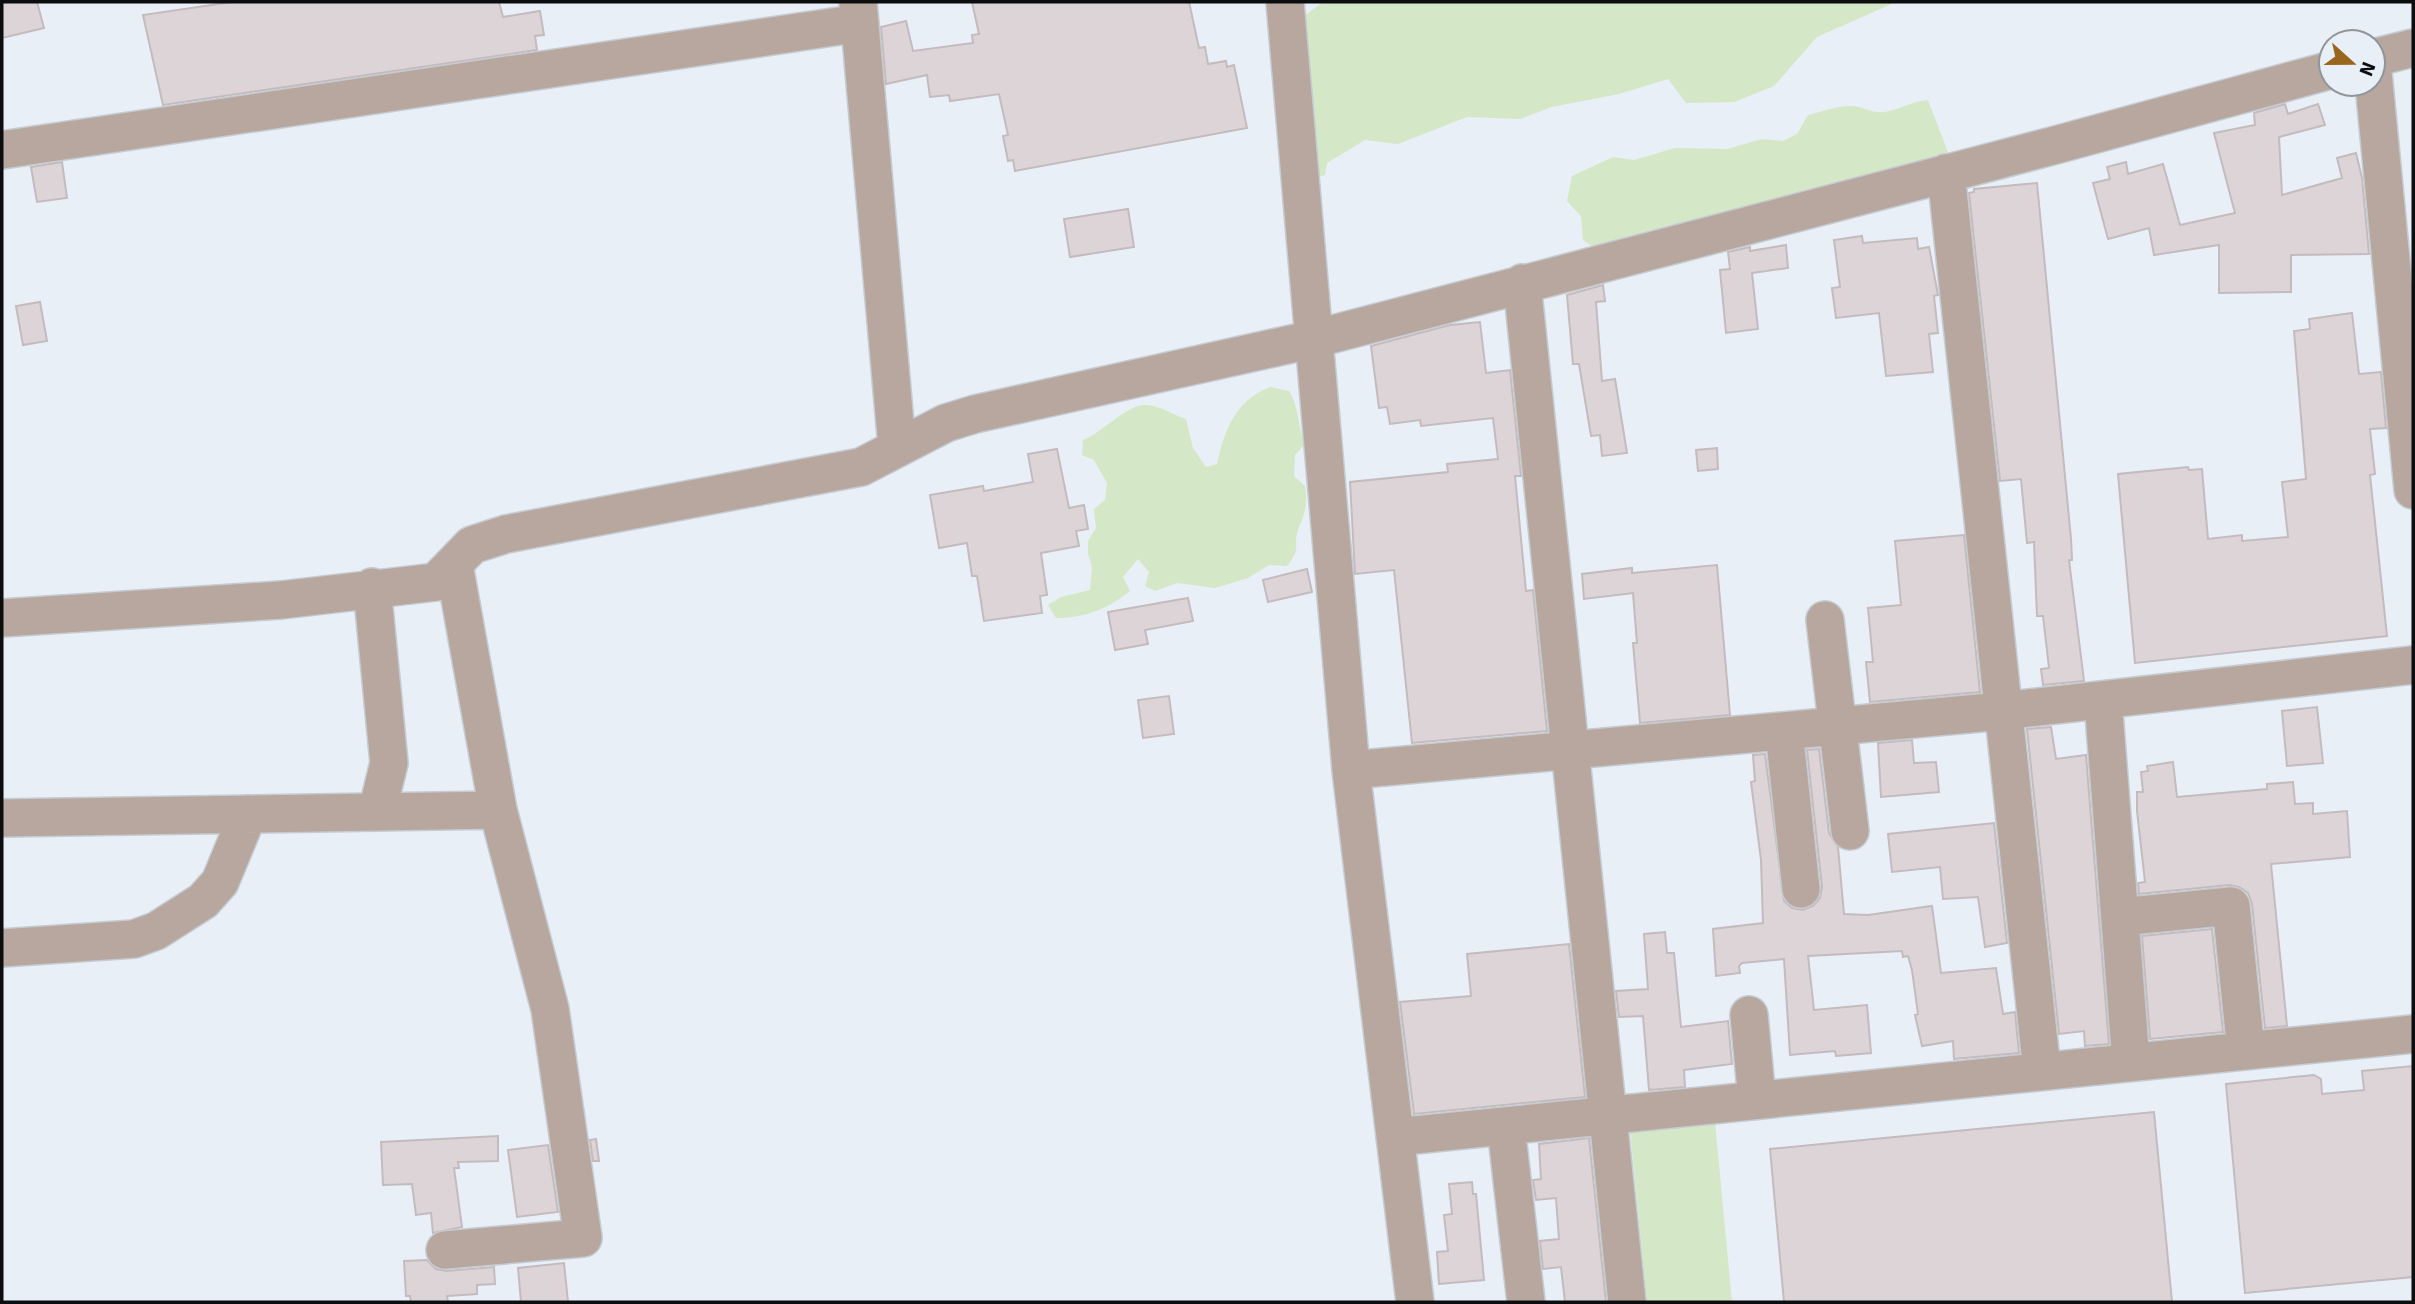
<svg xmlns="http://www.w3.org/2000/svg" width="2415" height="1304" font-family="Signika,sans-serif">
<style>
.green{fill:#d4e7c7}
.building{fill:#ddd4d8;stroke:#c3bbbe;stroke-width:2}
.lines{fill:none;stroke-linecap:round;stroke-linejoin:round}
.minor-casing{stroke:#c5cbd1;stroke-width:40}
.minor{stroke:#b7a79e;stroke-width:37}
</style>
<rect width="100%" height="100%" fill="#e9eff6"/>
<!-- green -->
<path class="green" d="M 1323,2 L 1896,2 L 1817,37 L 1774,86 L 1734,102 L 1686,103 L 1668,79 L 1619,94 L 1552,107 L 1520,119 L 1467,117 L 1398,144 L 1365,140 L 1327,163 L 1325,175 L 1308,179 L 1296,22 Z
M 1928,100 L 1949,155 L 1662,234 L 1647,232 L 1641,244 L 1605,255 L 1583,240 L 1581,216 L 1567,201 L 1572,176 L 1613,157 L 1634,160 L 1675,148 L 1727,149 L 1762,139 L 1783,141 L 1797,134 L 1808,115 C 1821,112 1838,105 1852,106 C 1864,107 1873,114 1885,112 C 1900,109 1910,102 1928,100 Z
M 1270,387 L 1289,391 C 1300,409 1297,425 1305,444 L 1295,455 L 1294,476 L 1305,486 C 1308,504 1305,513 1298,530 C 1292,548 1303,545 1287,566 L 1269,565 L 1248,578 L 1215,588 L 1177,583 L 1155,591 L 1145,586 L 1149,572 L 1138,559 L 1123,577 L 1130,591 C 1107,609 1086,618 1056,618 L 1048,605 L 1061,597 L 1090,590 L 1092,567 L 1088,554 L 1088,541 L 1096,528 L 1094,509 L 1105,500 L 1107,483 L 1094,460 L 1082,455 L 1083,440 C 1102,433 1125,406 1144,405 C 1158,404 1173,415 1186,419 L 1193,448 L 1206,467 L 1217,464 C 1225,429 1235,401 1270,387 Z
M 1715,1122 L 1732,1302 L 1647,1302 L 1630,1130 Z"/>
<!-- building -->
<path class="building" d="M 2,2 L 37,2 L 44,28 L 2,38 Z
M 232,2 L 499,2 L 503,17 L 540,11 L 544,35 L 535,36 L 537,50 L 163,105 L 143,15 Z
M 972,2 L 1189,2 L 1199,48 L 1205,47 L 1208,64 L 1226,61 L 1227,67 L 1234,65 L 1247,128 L 1015,171 L 1013,160 L 1008,161 L 1003,136 L 1008,135 L 999,94 L 950,101 L 949,95 L 930,97 L 927,75 L 886,84 L 881,27 L 906,21 L 913,51 L 973,43 L 972,35 L 979,34 Z
M 2285,104 L 2288,114 L 2318,104 L 2325,125 L 2279,137 L 2282,195 L 2342,178 L 2337,158 L 2356,153 L 2362,178 L 2369,254 L 2291,255 L 2291,292 L 2219,293 L 2219,245 L 2154,255 L 2149,228 L 2108,239 L 2093,183 L 2110,179 L 2107,167 L 2126,162 L 2128,174 L 2163,164 L 2180,225 L 2235,213 L 2214,133 L 2255,125 L 2254,113 Z
M 62,162 L 67,198 L 37,202 L 31,167 Z
M 2037,183 L 2071,539 L 2072,560 L 2069,560 L 2084,681 L 2043,685 L 2041,669 L 2049,668 L 2043,616 L 2037,616 L 2034,542 L 2027,543 L 2021,479 L 2000,481 L 1969,193 L 1974,192 L 1974,189 Z
M 1128,209 L 1134,247 L 1070,257 L 1064,219 Z
M 1862,236 L 1863,243 L 1917,238 L 1918,249 L 1929,247 L 1938,295 L 1934,296 L 1938,333 L 1929,334 L 1933,372 L 1886,376 L 1879,313 L 1836,318 L 1832,288 L 1840,287 L 1834,240 Z
M 1786,245 L 1788,268 L 1752,273 L 1758,329 L 1726,333 L 1720,270 L 1730,269 L 1728,252 L 1750,247 L 1750,251 Z
M 1603,285 L 1605,301 L 1596,302 L 1602,381 L 1615,379 L 1627,453 L 1602,456 L 1600,435 L 1591,436 L 1579,364 L 1573,364 L 1567,295 Z
M 40,302 L 47,341 L 23,345 L 16,306 Z
M 2352,313 L 2359,374 L 2381,372 L 2386,428 L 2370,429 L 2375,474 L 2370,475 L 2387,636 L 2135,663 L 2118,474 L 2188,467 L 2189,470 L 2202,469 L 2208,539 L 2242,535 L 2242,541 L 2288,537 L 2282,482 L 2306,479 L 2294,331 L 2310,329 L 2309,319 Z
M 1480,322 L 1486,373 L 1510,370 L 1521,476 L 1515,476 L 1526,591 L 1533,590 L 1547,731 L 1412,743 L 1394,570 L 1355,574 L 1350,482 L 1448,472 L 1447,464 L 1498,459 L 1493,418 L 1421,426 L 1420,420 L 1390,424 L 1387,407 L 1379,408 L 1371,346 L 1450,325 Z
M 1717,448 L 1718,469 L 1698,471 L 1696,450 Z
M 1057,449 L 1069,508 L 1084,505 L 1088,529 L 1076,531 L 1079,546 L 1041,553 L 1047,595 L 1040,596 L 1042,613 L 984,621 L 977,576 L 972,576 L 967,543 L 939,548 L 930,495 L 983,486 L 984,491 L 1033,482 L 1028,454 Z
M 1964,535 L 1980,692 L 1870,702 L 1866,662 L 1873,662 L 1868,608 L 1901,605 L 1895,541 Z
M 1717,565 L 1730,715 L 1640,723 L 1633,643 L 1637,643 L 1633,593 L 1584,599 L 1582,574 L 1632,568 L 1632,573 Z
M 1307,569 L 1312,592 L 1268,602 L 1263,580 Z
M 1188,598 L 1193,621 L 1145,630 L 1148,644 L 1115,650 L 1108,612 Z
M 1169,696 L 1174,734 L 1143,738 L 1138,700 Z
M 2317,707 L 2323,763 L 2287,766 L 2282,711 Z
M 2051,727 L 2056,759 L 2086,755 L 2109,1044 L 2085,1046 L 2084,1031 L 2059,1034 L 2027,729 Z
M 1912,740 L 1914,763 L 1936,762 L 1939,792 L 1881,797 L 1878,743 Z
M 1819,749 L 1829,833 L 1838,847 L 1844,914 L 1868,915 L 1932,906 L 1941,973 L 1996,968 L 2003,1014 L 2015,1012 L 2019,1053 L 1954,1059 L 1953,1041 L 1922,1046 L 1915,1015 L 1918,1014 L 1912,970 L 1908,956 L 1903,957 L 1902,951 L 1808,956 L 1814,1010 L 1867,1005 L 1871,1053 L 1836,1056 L 1835,1051 L 1790,1055 L 1784,959 L 1742,963 L 1739,966 L 1740,973 L 1716,976 L 1713,929 L 1763,923 L 1761,860 L 1751,782 L 1755,781 L 1753,755 L 1765,754 L 1784,901 L 1792,908 L 1803,910 L 1813,906 L 1820,898 L 1822,887 L 1807,750 Z
M 2173,762 L 2177,797 L 2267,789 L 2267,784 L 2293,782 L 2295,804 L 2313,803 L 2313,814 L 2347,811 L 2350,857 L 2271,864 L 2287,1026 L 2265,1028 L 2252,904 L 2248,893 L 2239,887 L 2229,885 L 2139,894 L 2138,883 L 2145,882 L 2137,811 L 2137,792 L 2143,792 L 2141,772 L 2148,771 L 2147,766 Z
M 1994,823 L 2007,943 L 1985,947 L 1978,897 L 1943,899 L 1940,867 L 1892,872 L 1888,834 Z
M 2212,929 L 2223,1032 L 2150,1039 L 2142,936 Z
M 1665,932 L 1667,953 L 1674,953 L 1681,1027 L 1728,1021 L 1732,1064 L 1684,1070 L 1685,1087 L 1649,1090 L 1643,1016 L 1619,1017 L 1616,991 L 1648,989 L 1644,934 Z
M 1569,944 L 1585,1097 L 1414,1114 L 1400,1002 L 1471,996 L 1467,954 Z
M 2413,1066 L 2413,1277 L 2245,1293 L 2226,1084 L 2314,1075 L 2321,1079 L 2322,1094 L 2364,1090 L 2362,1071 Z
M 2154,1112 L 2172,1302 L 1784,1302 L 1770,1149 Z
M 498,1136 L 498,1161 L 458,1162 L 459,1168 L 454,1168 L 462,1227 L 433,1233 L 431,1213 L 416,1215 L 412,1184 L 383,1185 L 381,1142 Z
M 1589,1138 L 1606,1302 L 1565,1302 L 1561,1267 L 1543,1269 L 1540,1241 L 1559,1239 L 1556,1198 L 1536,1200 L 1533,1180 L 1541,1179 L 1539,1144 Z
M 596,1139 L 599,1161 L 593,1161 L 590,1140 Z
M 548,1145 L 558,1212 L 517,1217 L 508,1150 Z
M 1472,1182 L 1473,1194 L 1476,1194 L 1484,1280 L 1439,1284 L 1437,1252 L 1448,1251 L 1444,1215 L 1452,1214 L 1449,1184 Z
M 427,1260 L 436,1269 L 446,1271 L 494,1267 L 495,1284 L 477,1285 L 477,1294 L 447,1296 L 448,1302 L 411,1302 L 410,1296 L 406,1296 L 404,1261 Z
M 564,1263 L 568,1302 L 521,1302 L 518,1268 Z"/>
<g class="lines">
<!-- minor casing -->
<g class="minor-casing">
<path id="minor" d="M 858,2 L 897,447
M 1285,2 L 1351,770 L 1415,1302
M 2373,58 L 2413,48
M 2373,73 L 2413,490
M 2,150 L 860,23
M 1946,173 L 2042,1071
M 1522,283 L 1627,1302
M 372,587 L 389,763 L 377,812
M 2,618 L 281,600 L 436,582 L 472,545 L 506,534 L 861,467 L 946,423 L 975,414 L 1314,339 L 2052,146 L 2331,70
M 1825,620 L 1850,831
M 2103,700 L 2131,1062
M 1784,731 L 1801,889
M 1351,770 L 2002,711 L 2413,665
M 2,818 L 498,810
M 2120,917 L 2231,906 L 2246,1051
M 2,948 L 134,939 L 156,931 L 203,901 L 220,882 L 248,814
M 1749,1015 L 1757,1100
M 1506,1127 L 1526,1302
M 1395,1137 L 2413,1034
M 445,1250 L 583,1238 L 550,1009 L 498,810 L 454,565"/>
</g>
<!-- minor -->
<use href="#minor" class="minor"/>
</g>
<!-- border -->
<rect width="2415" height="1304" fill="none" stroke="#0b0d0f" stroke-width="7"/>
<!-- north arrow -->
<g transform="translate(2352 63) rotate(111)"><circle r="33" fill="#e9eff6" stroke="#90959a" stroke-width="2"/>
<path d="M0-5L12 26L0 18L-12 26Z" fill="#9a651d"/>
<text y="-10" font-size="19" font-weight="bold" text-anchor="middle" fill="#0b0d0f">N</text>
</g>
</svg>
